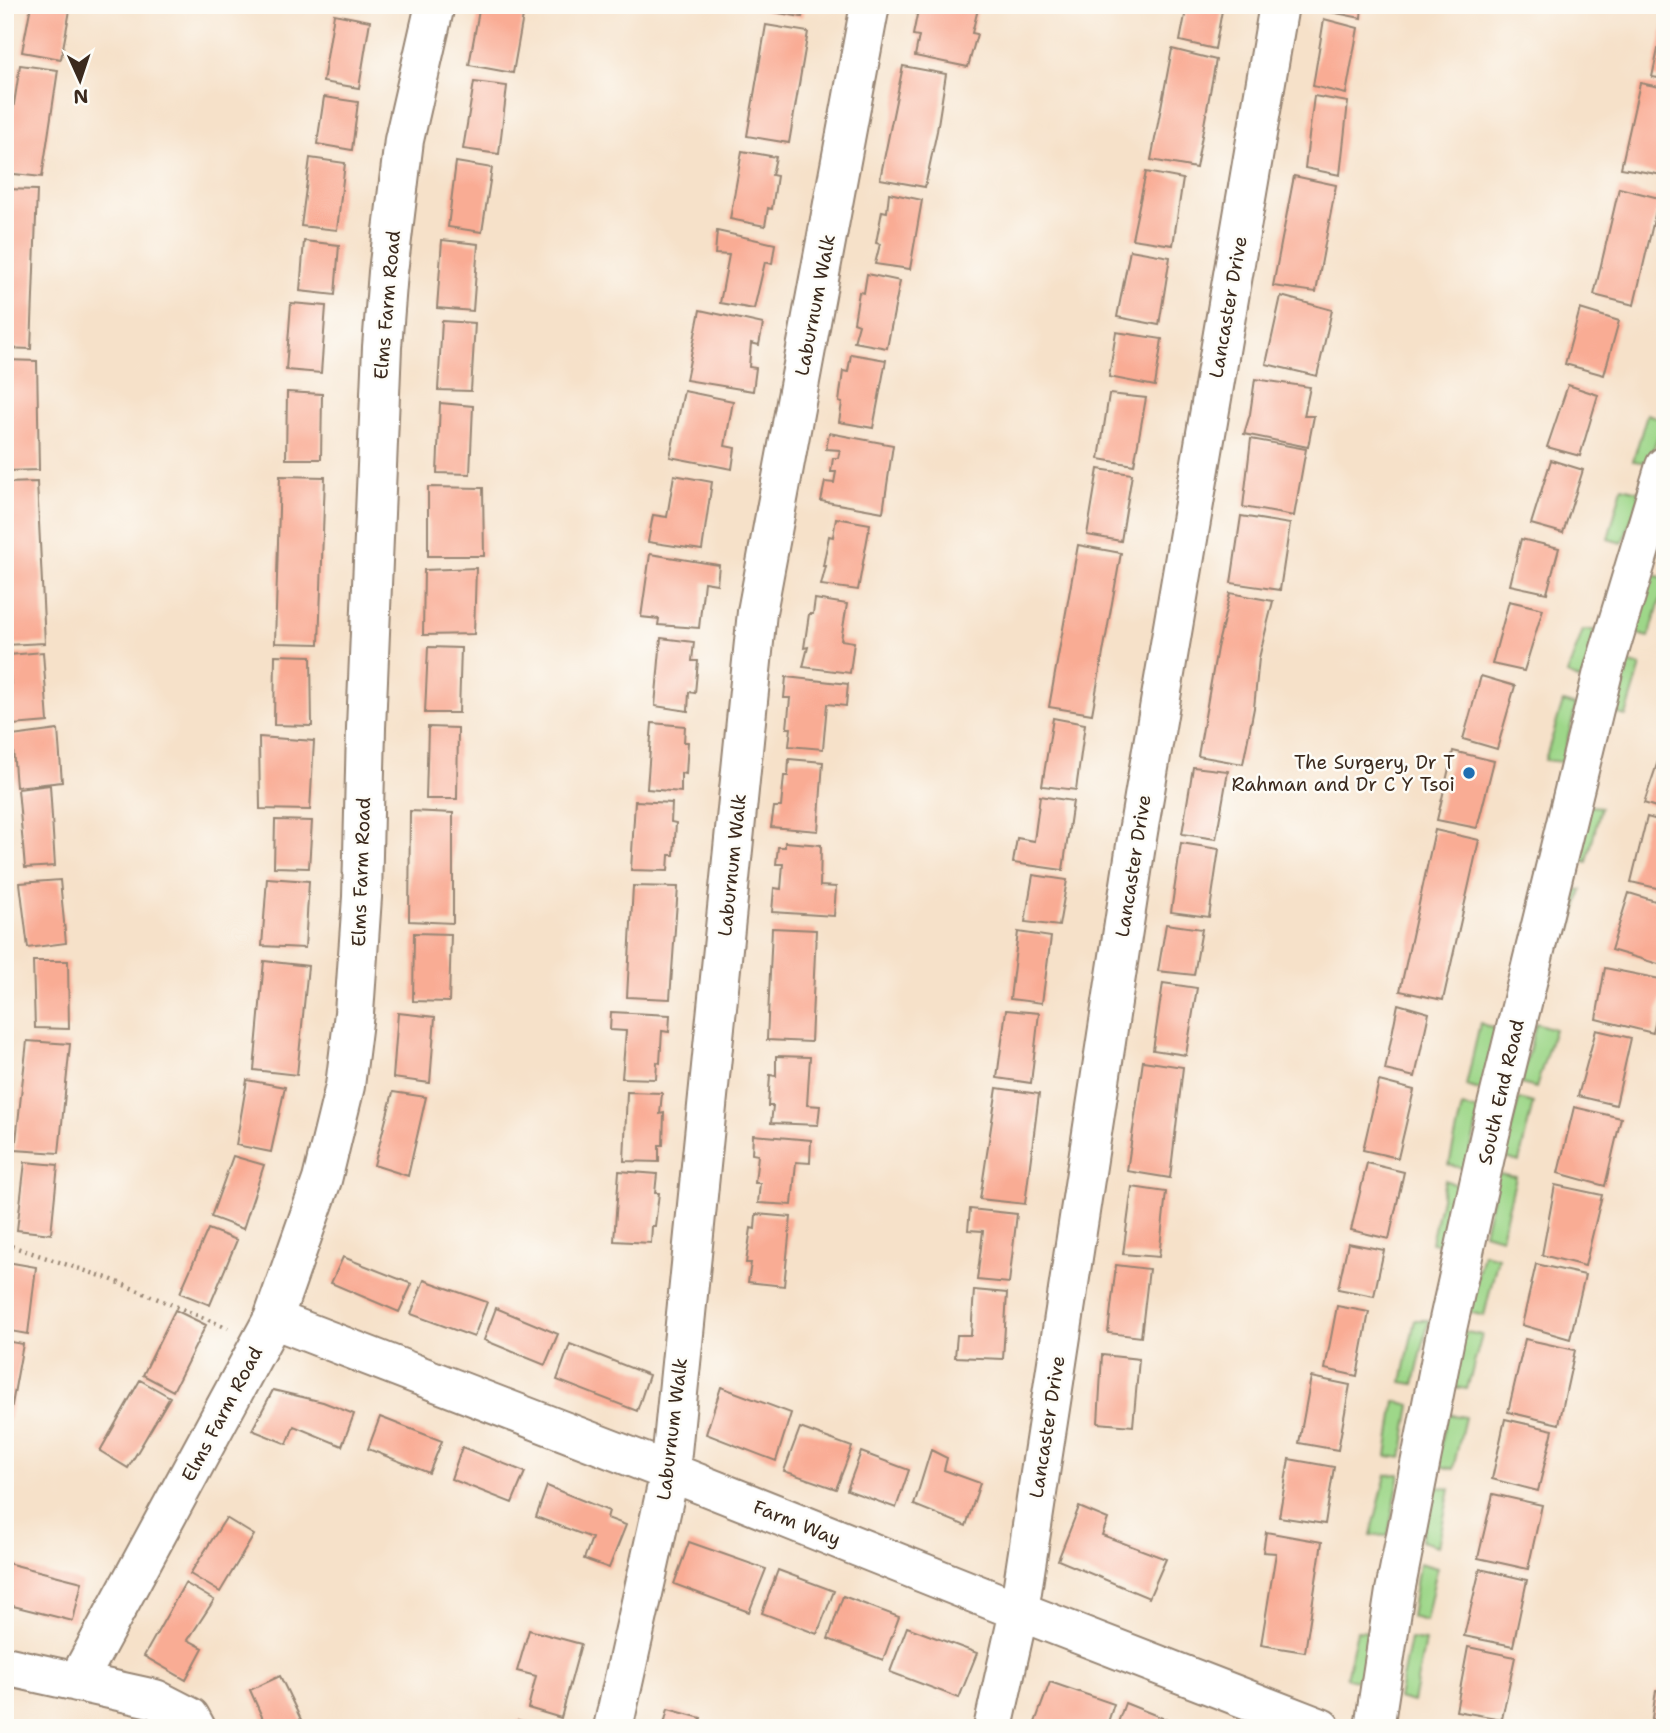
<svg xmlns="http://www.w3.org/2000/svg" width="1670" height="1733" font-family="'Shantell Sans',sans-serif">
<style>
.green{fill:#9ed789;stroke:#6c8054;stroke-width:2}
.building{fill:#f9ac94}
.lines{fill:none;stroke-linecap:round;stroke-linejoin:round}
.minor-casing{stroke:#988674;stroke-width:42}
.path{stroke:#988674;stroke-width:4.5;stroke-dasharray:2 5;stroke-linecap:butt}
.minor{stroke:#fff;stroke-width:38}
.poi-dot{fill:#1f6fb2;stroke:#fdfcf7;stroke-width:2.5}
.labels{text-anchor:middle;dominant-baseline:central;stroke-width:5;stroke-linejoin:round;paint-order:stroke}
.street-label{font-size:19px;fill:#3b2a1e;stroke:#fdfcf7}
.poi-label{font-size:19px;fill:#3b2a1e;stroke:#fdfcf7;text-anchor:end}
</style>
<rect width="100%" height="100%" fill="#fdfcf7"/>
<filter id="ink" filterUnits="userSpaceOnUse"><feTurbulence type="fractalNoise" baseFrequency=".0143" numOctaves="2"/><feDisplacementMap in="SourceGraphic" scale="14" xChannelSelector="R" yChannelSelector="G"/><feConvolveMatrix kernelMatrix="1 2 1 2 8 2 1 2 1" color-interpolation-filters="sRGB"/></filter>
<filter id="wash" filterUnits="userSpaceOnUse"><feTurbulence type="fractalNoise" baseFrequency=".00686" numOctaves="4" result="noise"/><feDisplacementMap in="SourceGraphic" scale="28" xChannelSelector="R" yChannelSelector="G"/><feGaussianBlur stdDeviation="1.57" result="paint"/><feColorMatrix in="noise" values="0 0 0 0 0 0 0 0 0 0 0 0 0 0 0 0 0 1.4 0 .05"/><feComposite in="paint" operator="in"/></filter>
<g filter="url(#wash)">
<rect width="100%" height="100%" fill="#f6e1c9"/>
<!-- green -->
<path class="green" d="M 1647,414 L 1664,420 L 1648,463 L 1633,461 Z
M 1622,487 L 1642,492 L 1622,543 L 1608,539 Z
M 1649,574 L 1665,578 L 1665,584 L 1649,637 L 1633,633 Z
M 1583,630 L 1595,630 L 1583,681 L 1567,674 Z
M 1627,662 L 1641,666 L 1626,716 L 1611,712 Z
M 1563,702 L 1576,706 L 1562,762 L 1545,760 Z
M 1590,806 L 1601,807 L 1587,862 L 1575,858 Z
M 1569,888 L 1582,890 L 1570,934 L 1555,929 Z
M 1480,1023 L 1499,1031 L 1483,1091 L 1466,1086 Z
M 1536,1023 L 1554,1029 L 1536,1088 L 1521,1084 Z
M 1519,1099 L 1533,1103 L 1519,1162 L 1503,1157 Z
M 1462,1107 L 1480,1111 L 1466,1169 L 1449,1165 Z
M 1498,1174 L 1516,1177 L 1501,1237 L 1484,1232 Z
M 1445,1180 L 1461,1187 L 1446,1245 L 1431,1243 Z
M 1483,1253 L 1498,1257 L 1484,1316 L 1469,1312 Z
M 1415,1320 L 1429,1320 L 1414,1384 L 1402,1382 Z
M 1461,1331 L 1482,1335 L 1467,1389 L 1450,1386 Z
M 1395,1401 L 1411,1405 L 1402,1458 L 1387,1456 Z
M 1448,1414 L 1465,1417 L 1453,1469 L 1436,1465 Z
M 1400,1474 L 1388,1536 L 1371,1535 L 1386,1475 Z
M 1433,1486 L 1450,1489 L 1438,1546 L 1421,1541 Z
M 1419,1563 L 1437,1568 L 1426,1621 L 1411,1617 Z
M 1357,1631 L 1371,1632 L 1363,1681 L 1346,1678 Z
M 1410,1639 L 1425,1641 L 1413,1702 L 1398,1698 Z"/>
<g id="blocks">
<!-- building -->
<path class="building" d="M 31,5 L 71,5 L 61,59 L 22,52 Z
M 480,5 L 525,5 L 513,73 L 469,65 Z
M 751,5 L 804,5 L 802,17 L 750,8 Z
M 919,5 L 979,5 L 972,33 L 977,34 L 968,67 L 915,56 L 919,36 L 913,35 Z
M 1187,5 L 1223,5 L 1215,49 L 1180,41 Z
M 1327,5 L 1362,5 L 1361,18 L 1326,11 Z
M 334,14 L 370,21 L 359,88 L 323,82 Z
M 1324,19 L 1358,28 L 1346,94 L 1313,86 Z
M 1664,22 L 1665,22 L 1665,79 L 1652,77 Z
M 766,25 L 808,32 L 789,143 L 747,136 Z
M 1172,49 L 1216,60 L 1196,168 L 1151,160 Z
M 20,65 L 58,70 L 42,177 L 5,173 L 5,162 Z
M 903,66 L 946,74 L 937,131 L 925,187 L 880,179 Z
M 474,82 L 507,86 L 499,154 L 463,149 Z
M 1640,83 L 1665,88 L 1665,168 L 1663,175 L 1621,168 Z
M 1314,96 L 1348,102 L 1340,175 L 1305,168 Z
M 324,97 L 358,102 L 352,150 L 317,144 Z
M 742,151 L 776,157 L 772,175 L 777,176 L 772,209 L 768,208 L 765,226 L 730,219 Z
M 310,158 L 345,163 L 337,230 L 301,226 Z
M 456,162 L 492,168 L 482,232 L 448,227 Z
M 1146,172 L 1183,179 L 1173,245 L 1132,239 Z
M 1294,176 L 1336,185 L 1316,292 L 1273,286 Z
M 1619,188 L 1659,198 L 1634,305 L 1594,295 Z
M 5,189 L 37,190 L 31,349 L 5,348 Z
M 889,193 L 922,200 L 910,269 L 875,264 L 880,244 L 876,243 L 882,211 L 887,212 Z
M 717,231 L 775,244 L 772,264 L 765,262 L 754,309 L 720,303 L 729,255 L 715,254 Z
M 442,240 L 478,244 L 473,311 L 437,308 Z
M 304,241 L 339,245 L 335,295 L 300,291 Z
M 1130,250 L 1170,257 L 1159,325 L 1117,317 Z
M 867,274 L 900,281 L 887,348 L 854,342 L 859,324 L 854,322 L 859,292 L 864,293 Z
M 1281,296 L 1332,310 L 1317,376 L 1266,364 Z
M 291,303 L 326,306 L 321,373 L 286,370 Z
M 1580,309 L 1619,321 L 1604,375 L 1565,364 Z
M 700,310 L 763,324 L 759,345 L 751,343 L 749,367 L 756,368 L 753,391 L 686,380 Z
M 442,321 L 475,323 L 471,391 L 438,390 Z
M 1116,332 L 1162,339 L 1155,386 L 1109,377 Z
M 851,354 L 886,360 L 873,428 L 839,422 L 842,403 L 839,402 L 843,371 L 848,372 Z
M 5,360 L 37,361 L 39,470 L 5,471 Z
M 1255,379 L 1310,387 L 1304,416 L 1314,416 L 1308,447 L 1244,434 L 1250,414 Z
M 1568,385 L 1598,395 L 1580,456 L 1547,447 Z
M 684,391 L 733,401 L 725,446 L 735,448 L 732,469 L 670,457 Z
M 287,392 L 322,394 L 321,459 L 286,459 Z
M 1109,394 L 1146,398 L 1134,465 L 1099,459 Z
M 440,403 L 473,406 L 470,474 L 437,473 Z
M 829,433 L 893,445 L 883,512 L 821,501 L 825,482 L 834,483 L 836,472 L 831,472 L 833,458 L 838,458 L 840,450 L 826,449 Z
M 1251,439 L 1306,449 L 1294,516 L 1243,507 Z
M 1551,460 L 1583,470 L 1563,533 L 1531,524 Z
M 1098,469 L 1132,474 L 1121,541 L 1087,535 Z
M 674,475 L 712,482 L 702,550 L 648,542 L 653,515 L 667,517 Z
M 280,476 L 325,477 L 319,644 L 275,643 Z
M 37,482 L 45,643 L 5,645 L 5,483 Z
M 428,487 L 483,488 L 484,556 L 428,556 Z
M 1241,516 L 1290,524 L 1280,590 L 1231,583 Z
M 836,518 L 870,524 L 858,590 L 821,585 L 826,566 L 823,566 L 829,536 L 833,537 Z
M 1521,539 L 1559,548 L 1547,593 L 1510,585 Z
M 1078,545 L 1121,553 L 1092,714 L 1049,707 Z
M 650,554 L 719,565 L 717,584 L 704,582 L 699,628 L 658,625 L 659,619 L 641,617 Z
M 476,568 L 474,634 L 423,635 L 424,570 Z
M 1230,593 L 1273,601 L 1259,658 L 1254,708 L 1243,764 L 1198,756 L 1217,648 Z
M 815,599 L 847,604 L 841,640 L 854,642 L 850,673 L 803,667 L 808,647 L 804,648 L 809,614 L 813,614 Z
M 1509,601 L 1543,609 L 1524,671 L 1492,664 Z
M 661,638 L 694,642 L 692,661 L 698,661 L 695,693 L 689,692 L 688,711 L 655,706 Z
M 428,647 L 461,648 L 459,713 L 425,713 Z
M 43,652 L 48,722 L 13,725 L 9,655 Z
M 275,655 L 311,656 L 312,726 L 274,725 Z
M 1481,676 L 1515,686 L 1497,749 L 1463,739 Z
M 786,677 L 848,684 L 846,706 L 827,704 L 823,749 L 789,746 L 791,728 L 787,728 L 790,698 L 784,698 Z
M 1053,718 L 1085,724 L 1076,790 L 1042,786 Z
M 652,723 L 685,726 L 684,742 L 688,742 L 686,774 L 681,773 L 681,792 L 647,789 Z
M 428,727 L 458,728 L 457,799 L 426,799 Z
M 58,730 L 62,782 L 16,787 L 12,736 Z
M 259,737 L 314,741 L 310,810 L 260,809 Z
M 1664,743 L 1665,743 L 1665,810 L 1644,803 Z
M 1453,751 L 1494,761 L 1477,828 L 1437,820 Z
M 789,759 L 823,762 L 818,831 L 771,827 L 774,807 L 781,807 L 784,776 L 788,776 Z
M 1193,767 L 1228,771 L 1216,839 L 1182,834 Z
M 50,785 L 55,866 L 25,868 L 18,789 Z
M 1040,796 L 1073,801 L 1063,870 L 1013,863 L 1017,838 L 1034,841 Z
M 635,801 L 672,803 L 671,822 L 676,823 L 674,855 L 669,855 L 668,871 L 631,870 Z
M 410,811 L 453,813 L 453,923 L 409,921 Z
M 1647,817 L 1665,822 L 1665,890 L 1631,882 Z
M 275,820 L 312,821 L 309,868 L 274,867 Z
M 1435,830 L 1479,840 L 1443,1000 L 1400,991 Z
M 785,842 L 821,845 L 820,886 L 836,887 L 834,916 L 772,912 L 774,888 L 781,889 L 783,864 L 776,864 L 778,847 L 785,847 Z
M 1181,843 L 1219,849 L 1209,917 L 1171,912 Z
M 1033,875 L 1067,880 L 1059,926 L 1025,922 Z
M 267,878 L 309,881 L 305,948 L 262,946 Z
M 60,880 L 66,943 L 28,948 L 20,883 Z
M 633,886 L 678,887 L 670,999 L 627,997 Z
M 1629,893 L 1665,904 L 1665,966 L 1611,950 Z
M 1166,924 L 1202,929 L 1194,975 L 1158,971 Z
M 772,928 L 816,930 L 811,1042 L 767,1040 Z
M 1018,932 L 1051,937 L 1042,1003 L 1010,999 Z
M 414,933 L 451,934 L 449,1002 L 413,1001 Z
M 33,961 L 68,961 L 69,1029 L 35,1028 Z
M 264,961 L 308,966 L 297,1075 L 254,1070 Z
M 1605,968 L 1665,980 L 1653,1033 L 1596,1019 Z
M 1163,983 L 1197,988 L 1186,1055 L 1153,1050 Z
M 1398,1004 L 1429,1013 L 1415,1077 L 1385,1070 Z
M 1006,1010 L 1039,1013 L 1031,1083 L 997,1078 Z
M 611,1012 L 670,1015 L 669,1032 L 662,1031 L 660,1063 L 657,1062 L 656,1079 L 622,1078 L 626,1031 L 610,1030 Z
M 398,1013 L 435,1017 L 430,1083 L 393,1078 Z
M 1596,1030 L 1631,1038 L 1616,1105 L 1578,1096 Z
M 27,1041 L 70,1044 L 59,1153 L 15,1150 Z
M 776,1056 L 810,1057 L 807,1105 L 820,1106 L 818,1125 L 771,1123 L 773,1106 L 768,1106 L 770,1075 L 776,1076 Z
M 1143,1061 L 1183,1067 L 1170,1178 L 1127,1171 Z
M 247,1080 L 285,1087 L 271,1152 L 236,1145 Z
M 1379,1081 L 1414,1090 L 1398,1158 L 1363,1150 Z
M 997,1088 L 1039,1094 L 1025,1204 L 980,1199 Z
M 393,1092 L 426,1097 L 408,1176 L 374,1165 Z
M 627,1092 L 662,1093 L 660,1114 L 664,1113 L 663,1145 L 659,1145 L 659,1162 L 624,1161 Z
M 1574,1107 L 1621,1118 L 1605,1186 L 1558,1173 Z
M 753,1135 L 811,1140 L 810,1163 L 796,1162 L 792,1205 L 758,1203 L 760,1183 L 755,1183 L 758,1155 L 752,1154 Z
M 233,1156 L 264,1165 L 243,1229 L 211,1217 Z
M 25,1162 L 58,1165 L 51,1234 L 17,1230 Z
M 1367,1163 L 1404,1172 L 1389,1239 L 1351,1230 Z
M 619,1171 L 657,1174 L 655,1193 L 659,1193 L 655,1226 L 652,1226 L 651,1243 L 614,1241 Z
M 1555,1185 L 1602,1195 L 1585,1266 L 1542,1255 Z
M 1132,1187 L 1166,1192 L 1159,1257 L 1123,1254 Z
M 970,1209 L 1017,1214 L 1009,1283 L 977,1280 L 983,1231 L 968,1230 Z
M 756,1214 L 791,1217 L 784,1286 L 748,1282 L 751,1263 L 746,1263 L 751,1228 L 755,1229 Z
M 208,1229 L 237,1240 L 210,1305 L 180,1293 Z
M 1348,1243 L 1384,1250 L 1374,1296 L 1338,1289 Z
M 343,1257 L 412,1284 L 399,1312 L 331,1283 Z
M 7,1262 L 36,1267 L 28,1334 L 5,1330 L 5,1270 Z
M 1536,1264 L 1585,1275 L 1570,1339 L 1522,1325 Z
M 1116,1265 L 1149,1269 L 1141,1337 L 1108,1333 Z
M 424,1280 L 487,1302 L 474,1337 L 411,1314 Z
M 974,1290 L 1007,1293 L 1003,1359 L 955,1357 L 957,1335 L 971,1335 Z
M 1337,1306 L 1369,1312 L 1357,1376 L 1325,1369 Z
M 496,1308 L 558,1334 L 545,1365 L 484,1340 Z
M 175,1310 L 206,1325 L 173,1391 L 143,1375 Z
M 1525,1339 L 1575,1350 L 1559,1424 L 1508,1412 Z
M 5,1341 L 23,1344 L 8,1427 L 5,1427 Z
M 570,1344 L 649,1375 L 637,1411 L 557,1380 Z
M 1102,1355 L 1139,1359 L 1133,1426 L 1098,1423 Z
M 1311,1377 L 1350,1385 L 1338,1450 L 1299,1443 Z
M 140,1380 L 170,1397 L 128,1468 L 100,1451 Z
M 721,1387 L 791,1413 L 776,1461 L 706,1434 Z
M 273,1390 L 323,1402 L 354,1414 L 342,1446 L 294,1426 L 287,1444 L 252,1430 Z
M 380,1417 L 442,1441 L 429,1473 L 368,1449 Z
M 1505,1419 L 1553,1430 L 1538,1491 L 1492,1479 Z
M 800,1428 L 852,1447 L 836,1489 L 784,1471 Z
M 462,1447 L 525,1472 L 512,1503 L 451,1479 Z
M 931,1450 L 947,1458 L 944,1470 L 980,1483 L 966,1526 L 914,1505 Z
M 861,1452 L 909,1470 L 896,1508 L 847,1490 Z
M 1289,1459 L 1334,1467 L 1325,1524 L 1279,1517 Z
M 547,1486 L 609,1511 L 607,1518 L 626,1525 L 609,1568 L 584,1559 L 592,1538 L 536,1517 Z
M 1493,1494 L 1542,1505 L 1528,1569 L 1478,1558 Z
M 1079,1507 L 1108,1519 L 1102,1535 L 1166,1559 L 1149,1598 L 1058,1560 Z
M 226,1518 L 254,1535 L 220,1592 L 190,1574 Z
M 1266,1532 L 1322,1542 L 1305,1652 L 1261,1645 L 1276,1553 L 1263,1552 Z
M 689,1542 L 766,1569 L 749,1612 L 674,1584 Z
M 7,1563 L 82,1582 L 73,1621 L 5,1604 L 5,1569 Z
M 1480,1569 L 1527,1580 L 1513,1646 L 1464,1636 Z
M 778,1570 L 834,1591 L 817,1634 L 762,1613 Z
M 185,1583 L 214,1600 L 188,1640 L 203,1648 L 186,1680 L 144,1656 Z
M 843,1596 L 899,1617 L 883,1660 L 828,1639 Z
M 907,1627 L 977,1653 L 959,1698 L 890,1672 Z
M 529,1630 L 581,1644 L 561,1718 L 528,1708 L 536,1676 L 517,1671 Z
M 1468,1647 L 1515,1657 L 1502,1719 L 1456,1711 Z
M 280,1676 L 294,1705 L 305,1728 L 267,1728 L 250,1690 Z
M 1050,1682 L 1114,1704 L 1106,1728 L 1033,1728 Z
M 1656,1690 L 1665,1691 L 1665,1727 L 1651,1725 Z
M 1125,1703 L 1155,1715 L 1187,1728 L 1116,1728 Z
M 668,1709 L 701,1718 L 698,1728 L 663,1728 Z
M 518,1720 L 545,1727 L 545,1728 L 516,1728 Z"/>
</g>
</g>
<g filter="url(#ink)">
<use href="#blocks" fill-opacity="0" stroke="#988674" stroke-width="2"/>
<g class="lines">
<!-- minor casing -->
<g class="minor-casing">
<path id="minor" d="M 273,1319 L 670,1472 L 1019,1611 L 1321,1728
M 5,1666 L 155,1699 L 190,1717 L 196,1728
M 77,1682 L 273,1319 L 322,1180 L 345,1086 L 354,1013 L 362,897 L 366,728 L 382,347 L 388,272 L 404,140 L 435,5
M 613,1728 L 670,1472 L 757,612 L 870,5
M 993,1728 L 1019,1611 L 1138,832 L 1279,5
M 1374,1728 L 1395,1591 L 1445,1338 L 1490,1134 L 1603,672 L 1665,466"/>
</g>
<!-- path -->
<path class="path" d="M 5,1244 L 110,1279 L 228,1328"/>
<!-- minor -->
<use href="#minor" class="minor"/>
</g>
</g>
<!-- markers -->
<circle class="poi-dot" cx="1469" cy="773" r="7"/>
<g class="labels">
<!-- street labels -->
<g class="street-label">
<text transform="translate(387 305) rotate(-85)">Elms Farm Road</text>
<text transform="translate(815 305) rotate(-79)">Laburnum Walk</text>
<text transform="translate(1228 307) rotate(-80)">Lancaster Drive</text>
<text transform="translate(732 865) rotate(-84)">Laburnum Walk</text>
<text transform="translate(1133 866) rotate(-81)">Lancaster Drive</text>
<text transform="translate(361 872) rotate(-88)">Elms Farm Road</text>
<text transform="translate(1501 1092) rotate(-77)">South End Road</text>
<text transform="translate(222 1414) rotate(-62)">Elms Farm Road</text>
<text transform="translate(1047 1427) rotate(-81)">Lancaster Drive</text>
<text transform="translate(672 1429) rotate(-83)">Laburnum Walk</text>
<text transform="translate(797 1523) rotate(22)">Farm Way</text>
</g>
<!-- poi labels -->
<g class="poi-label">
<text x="1455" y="762">The Surgery, Dr T<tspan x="1455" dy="22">Rahman and Dr C Y Tsoi</tspan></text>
</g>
</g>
<!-- margin -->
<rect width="1670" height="1733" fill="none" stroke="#fdfcf7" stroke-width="28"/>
<!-- north arrow -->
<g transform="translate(80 80) rotate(177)" stroke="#fdfcf7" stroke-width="5" paint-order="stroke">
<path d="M0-5L12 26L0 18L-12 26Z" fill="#3b2a1e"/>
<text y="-10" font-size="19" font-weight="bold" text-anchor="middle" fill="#3b2a1e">N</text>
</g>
</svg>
